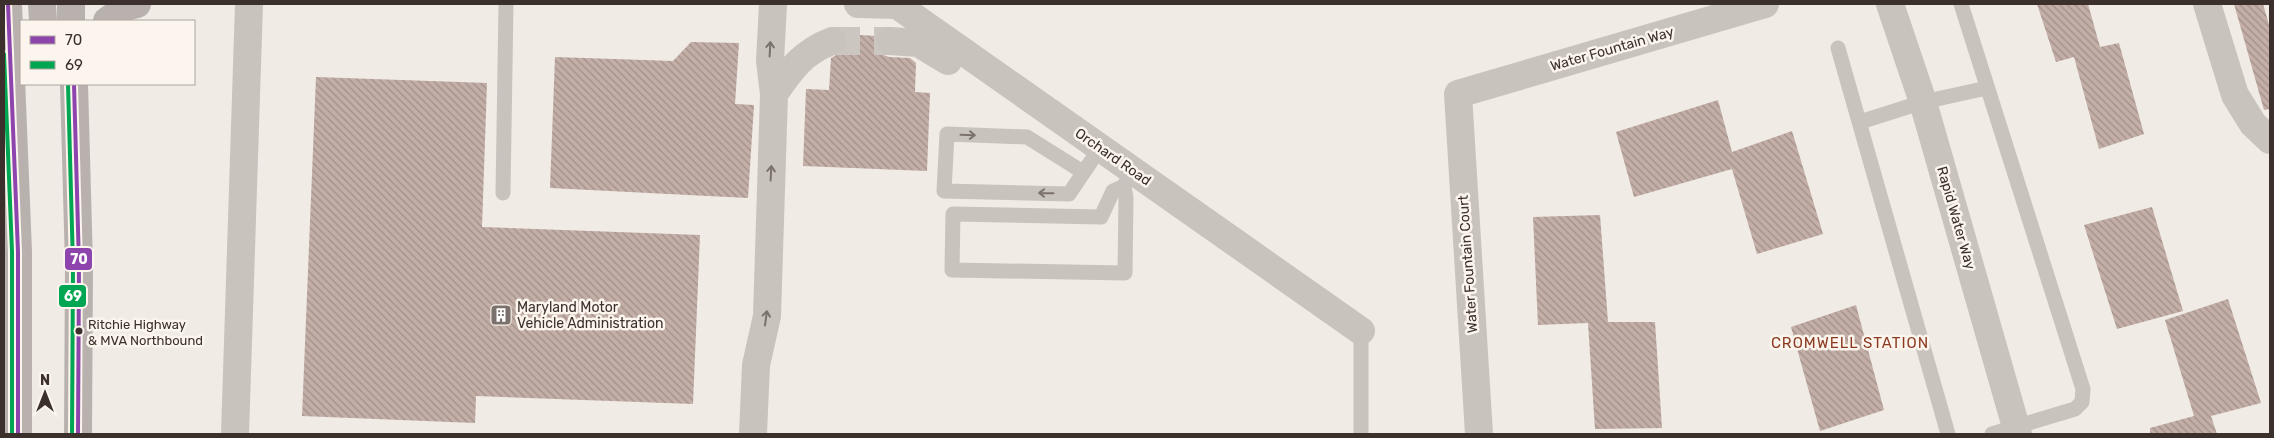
<svg xmlns="http://www.w3.org/2000/svg" width="2274" height="438" font-family="Rubik,sans-serif">
<style>
.building{fill:url(#building-back-hatch)}
.lines{fill:none;stroke-linecap:round;stroke-linejoin:round}
.street-tunnel{stroke:#ccc6c0;stroke-width:28;stroke-dasharray:28 14;stroke-linecap:butt}
.lane{stroke:#c9c3be;stroke-width:15}
.street{stroke:#c9c3be;stroke-width:28}
.primary{stroke:#b8b1ad;stroke-width:28}
.bus-1-casing{stroke:#fbf5ee;stroke-width:8}
.bus-2-casing{stroke:#fbf5ee;stroke-width:8}
.bus-1{stroke:#8e44ad;stroke-width:4}
.bus-2{stroke:#00a651;stroke-width:4}
.oneway{stroke:#7b726d}
.bus-dot{fill:#3b302b;stroke:#fbf5ee;stroke-width:2}
.labels{text-anchor:middle;dominant-baseline:central;stroke-width:5;stroke-linejoin:round;paint-order:stroke}
.bus-label{font-size:13px;fill:#3b302b;stroke:#fbf5ee;text-anchor:start}
.street-label{font-size:14px;fill:#3b302b;stroke:#fbf5ee}
.poi-label{font-size:14px;fill:#3b302b;stroke:#fbf5ee;text-anchor:start}
.neighbourhood-label{font-size:15px;letter-spacing:1px;fill:#8c3b22;stroke:#fbf5ee}
.line-badge{stroke:#fbf5ee;stroke-width:2}
.badge-label{font-size:14px;text-anchor:middle;font-weight:bold;fill:#fff}
</style>
<defs>
<pattern id="building-back-hatch" width="6" height="6" patternUnits="userSpaceOnUse" patternTransform="scale(1.25)"><rect width="6" height="6" fill="#c3afa7"/><path d="M-1 5l2 2M0 0l6 6M5-1l2 2" fill="none" stroke="#a08f88"/></pattern>
</defs>
<rect width="100%" height="100%" fill="#f0ebe5"/>
<!-- building -->
<path class="building" d="M 2037,4 L 2088,4 L 2100,47 L 2119,43 L 2144,134 L 2099,149 L 2074,57 L 2056,62 Z
M 2234,4 L 2263,4 L 2270,28 L 2270,109 L 2264,110 Z
M 846,34 L 876,36 L 876,47 L 881,54 L 889,57 L 910,58 L 916,63 L 915,92 L 930,93 L 927,171 L 803,166 L 806,89 L 829,90 L 831,58 L 845,50 L 848,42 Z
M 691,42 L 739,43 L 735,104 L 754,105 L 748,198 L 550,188 L 555,57 L 673,61 Z
M 316,77 L 487,83 L 482,227 L 700,235 L 693,404 L 476,396 L 475,423 L 302,416 Z
M 1718,100 L 1732,152 L 1792,131 L 1823,234 L 1757,254 L 1732,169 L 1634,197 L 1616,132 Z
M 2152,207 L 2183,311 L 2117,329 L 2084,225 Z
M 1600,215 L 1608,322 L 1655,322 L 1662,428 L 1595,429 L 1588,323 L 1538,325 L 1533,217 Z
M 2228,299 L 2261,403 L 2211,416 L 2217,434 L 2150,434 L 2150,428 L 2194,416 L 2165,320 Z
M 1856,305 L 1884,410 L 1820,431 L 1791,327 Z"/>
<g class="lines">
<!-- street-tunnel -->
<path class="street-tunnel" d="M 832,41 L 890,41"/>
<!-- lane -->
<path class="lane" d="M 1961,4 L 2083,389 L 2082,402 L 2075,409 L 1992,434
M 1838,48 L 1948,434
M 1860,122 L 1923,102 L 1987,88
M 1083,172 L 1027,137 L 947,134 L 944,191 L 1069,194 L 1100,148
M 1124,186 L 1126,198 L 1125,273 L 952,270 L 953,214 L 1101,217 L 1113,191 L 1124,186 L 1132,171
M 503,193 L 506,4
M 1361,434 L 1361,331"/>
<!-- street -->
<path class="street" d="M 858,4 L 897,5 L 1361,331
M 1890,4 L 1923,102 L 2018,434
M 2207,4 L 2235,95 L 2253,124 L 2270,140
M 890,41 L 918,43 L 948,61
M 774,94 C 791,69 803,52 832,41
M 235,434 L 249,4
M 753,434 L 756,365 L 767,316 L 774,94 L 770,61 L 773,4
M 1479,434 L 1458,94 L 1765,4"/>
<!-- primary -->
<path class="primary" d="M 8,4 L 18,252 L 18,434
M 42,4 L 43,21
M 71,4 L 71,21
M 107,21 L 128,6 L 137,4
M 74,84 L 79,265 L 78,434"/>
<!-- bus-1 casing -->
<g class="bus-1-casing">
<path id="bus-1" d="M 8,4 L 18,252 L 18,434
M 74,84 L 79,265 L 78,434"/>
</g>
<!-- bus-2 casing -->
<g class="bus-2-casing">
<path id="bus-2" d="M 4,54 L 12,252 L 12,434
M 68,84 L 73,265 L 72,434"/>
</g>
<!-- bus-1 -->
<use href="#bus-1" class="bus-1"/>
<!-- bus-2 -->
<use href="#bus-2" class="bus-2"/>
</g>
<!-- one-way arrows -->
<defs><path id="oneway-shaft" d="M-6 0H5M1.5-3L5.5 0L1.5 3" fill="none" stroke-width="1.6" stroke-linecap="round" stroke-linejoin="round" transform="scale(1.25)"/></defs>
<g class="oneway">
<use href="#oneway-shaft" transform="translate(770 49) rotate(-87)"/>
<use href="#oneway-shaft" transform="translate(968 135) rotate(2)"/>
<use href="#oneway-shaft" transform="translate(771 173) rotate(-87)"/>
<use href="#oneway-shaft" transform="translate(1046 193) rotate(-179)"/>
<use href="#oneway-shaft" transform="translate(766 318) rotate(-82)"/>
</g>
<!-- icons -->
<defs>
<g id="building-square" transform="scale(1.125)"><rect x="-9" y="-9" width="18" height="18" rx="4" fill="#7a716c" stroke="#fbf5ee"/><path d="M-4-6H4V6H1V3H-1V6H-4ZM-2.5-4.3h1.7v1.8h-1.7ZM.8-4.3h1.7v1.8H.8ZM-2.5-1h1.7V.8h-1.7ZM.8-1h1.7V.8H.8Z" fill="#fff"/></g>
</defs>
<g fill-rule="evenodd">
<use href="#building-square" x="501" y="315"/>
</g>
<!-- markers -->
<circle class="bus-dot" cx="79" cy="331" r="4.5"/>
<g class="labels">
<!-- bus labels -->
<g class="bus-label">
<text x="88" y="324">Ritchie Highway<tspan x="88" dy="16">&amp; MVA Northbound</tspan></text>
</g>
<!-- street labels -->
<g class="street-label">
<text transform="translate(1612 49) rotate(-16)">Water Fountain Way</text>
<text transform="translate(1113 157) rotate(35)">Orchard Road</text>
<text transform="translate(1956 218) rotate(74)">Rapid Water Way</text>
<text transform="translate(1468 264) rotate(-94)">Water Fountain Court</text>
</g>
<!-- poi labels -->
<g class="poi-label">
<text x="517" y="307">Maryland Motor<tspan x="517" dy="16">Vehicle Administration</tspan></text>
</g>
<!-- neighbourhood labels -->
<g class="neighbourhood-label">
<text x="1850" y="343">CROMWELL STATION</text>
</g>
</g>
<g class="line-badge">
<rect x="64" y="247" width="29" height="24" rx="5" fill="#8e44ad"/>
<rect x="58" y="284" width="29" height="24" rx="5" fill="#00a651"/>
</g>
<g class="badge-label">
<text x="79" y="264">70</text>
<text x="73" y="301">69</text>
</g>
<!-- border -->
<rect width="2274" height="438" fill="none" stroke="#3b302b" stroke-width="10"/>
<!-- legend -->
<rect x="20" y="20" width="175" height="65" fill="#fbf5ee" stroke="#aea6a0"/>
<rect x="30" y="36" width="25" height="8" fill="#8e44ad" stroke="#aea6a0"/>
<text x="65" y="45" font-size="15" fill="#3b302b">70</text>
<rect x="30" y="61" width="25" height="8" fill="#00a651" stroke="#aea6a0"/>
<text x="65" y="70" font-size="15" fill="#3b302b">69</text>
<!-- north arrow -->
<g transform="translate(45 393)" stroke="#fbf5ee" stroke-width="4" paint-order="stroke">
<path d="M0-4L9 19L0 12L-9 19Z" fill="#3b302b"/>
<text y="-8" font-size="14" font-weight="bold" text-anchor="middle" fill="#3b302b">N</text>
</g>
</svg>
